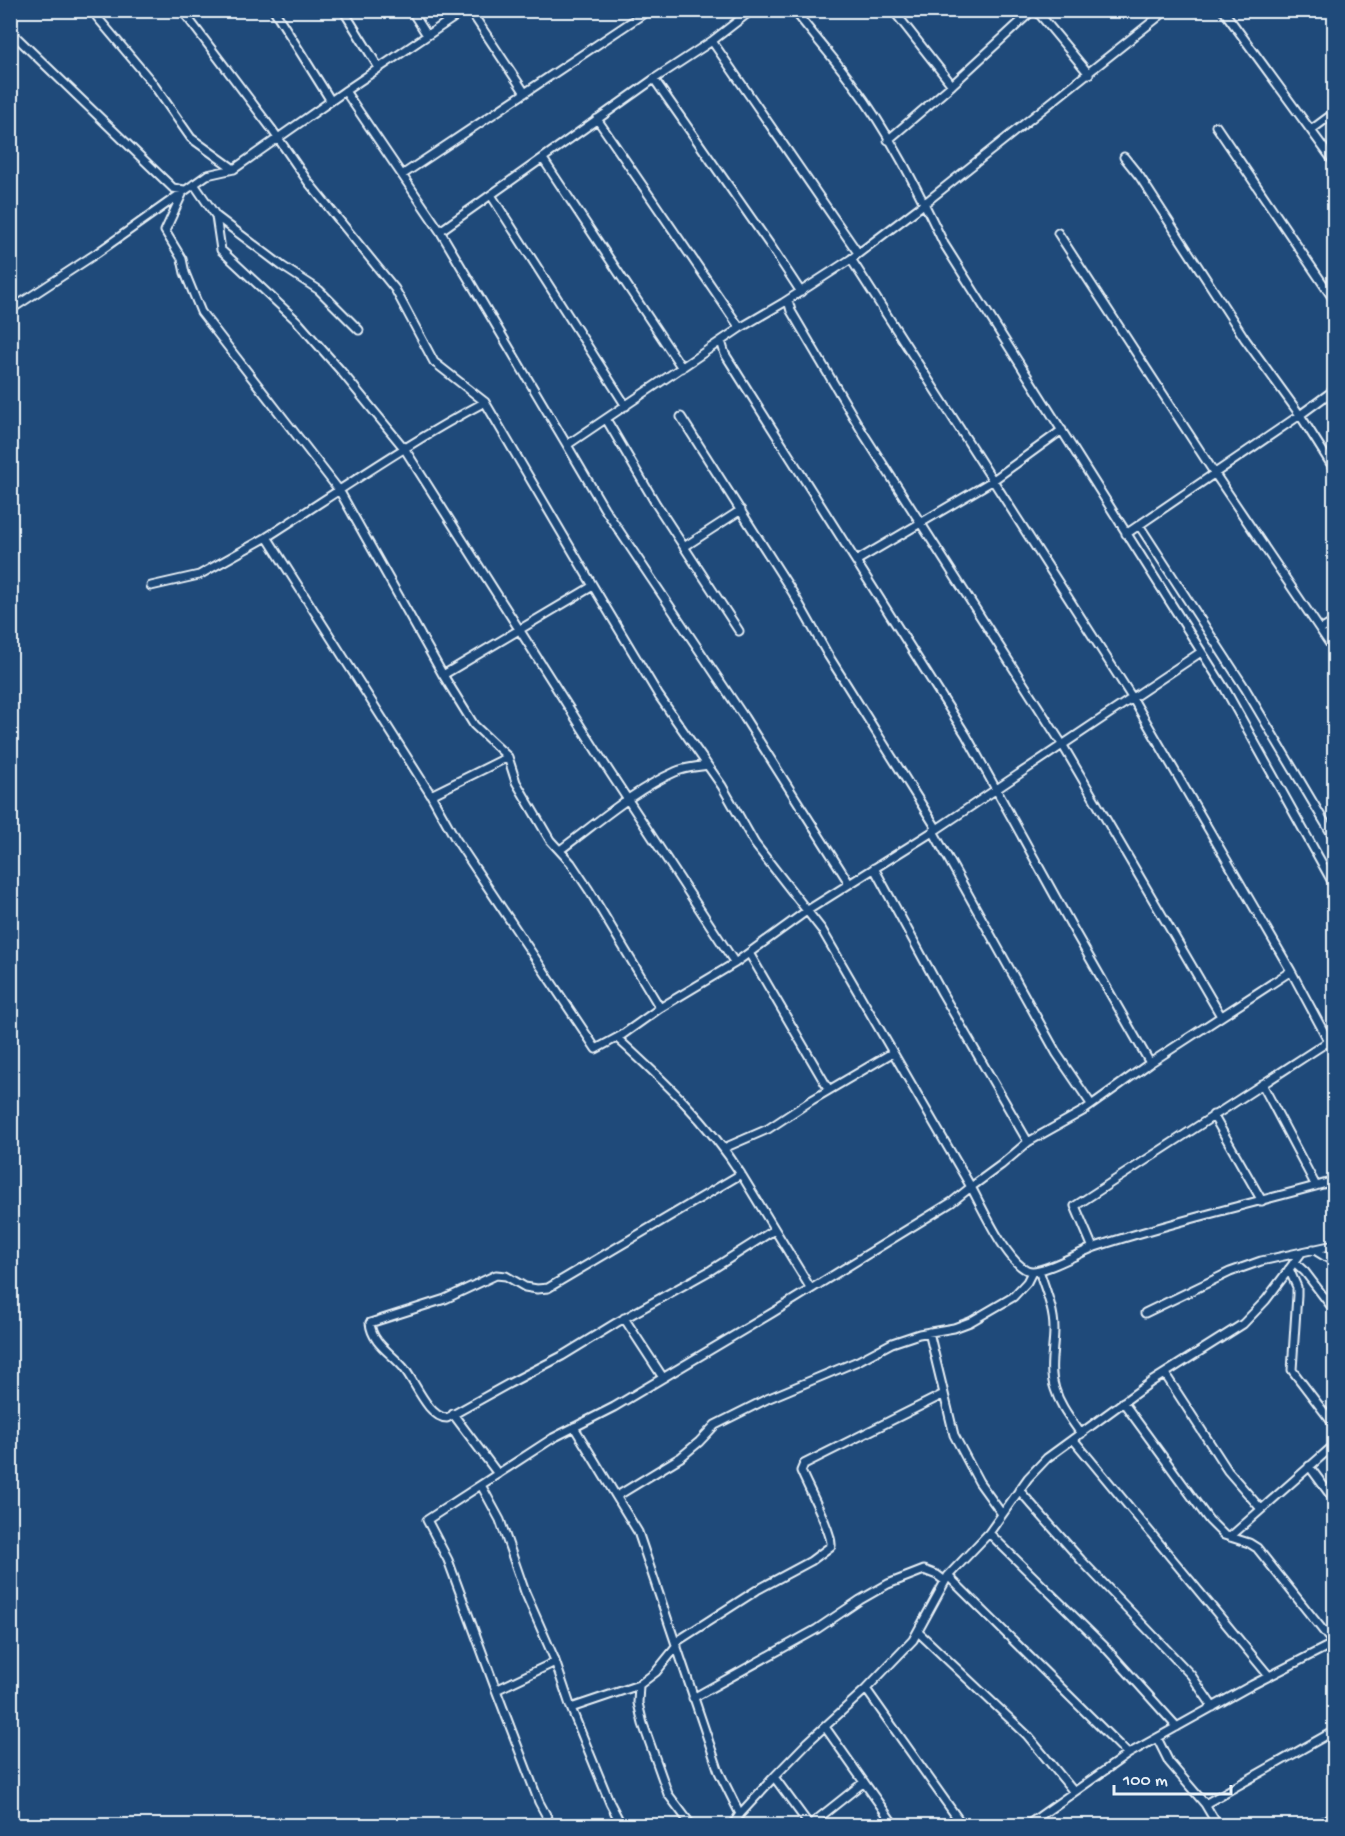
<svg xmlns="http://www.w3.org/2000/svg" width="1345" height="1836" font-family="'Gochi Hand',sans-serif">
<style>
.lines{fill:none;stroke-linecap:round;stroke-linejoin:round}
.minor-casing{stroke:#e8f1f8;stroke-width:11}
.minor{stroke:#1f4a7a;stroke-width:7}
</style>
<rect width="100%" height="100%" fill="#1f4a7a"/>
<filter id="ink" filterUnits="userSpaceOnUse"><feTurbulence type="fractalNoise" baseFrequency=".0167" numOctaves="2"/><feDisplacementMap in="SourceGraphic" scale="12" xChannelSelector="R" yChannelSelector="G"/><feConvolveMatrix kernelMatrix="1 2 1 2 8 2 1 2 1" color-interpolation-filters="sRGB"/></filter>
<g filter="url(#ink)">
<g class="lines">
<!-- minor casing -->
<g class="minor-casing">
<path id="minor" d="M 182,10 L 271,128 L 309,183 L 395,289 L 434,362 L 485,402 L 593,586 L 443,675
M 274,10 L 331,101
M 343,10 L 379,68
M 411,10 L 427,35
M 470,10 L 525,93
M 794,10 C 813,35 834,58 852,83 C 889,132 917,188 944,244 L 1225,689 L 1334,885
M 893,10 L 952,85
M 1036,10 L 1089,74
M 1223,10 L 1334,162
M 97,17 L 151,81 L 191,138 L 234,169
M 10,31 L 173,188 L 184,190 L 165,231 L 182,259 L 185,273 L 201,312 L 339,490 L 443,675 L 474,725 L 508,757 L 431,795 L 267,537 C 339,491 409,442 485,402
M 712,41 L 858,253
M 654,79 L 772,248 L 801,292
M 345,91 L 440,231 L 567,445 L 740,328 L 783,303 L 851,259 L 925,203 L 1167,10
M 597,119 L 740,328
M 1216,126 L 1334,300
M 1311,130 L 1334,113
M 888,140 L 952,85 L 1033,10
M 1124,157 L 1140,177 L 1245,339 L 1300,415 L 1334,469
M 543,159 L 682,368
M 402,175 L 649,10
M 194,184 L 216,216 L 282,266 L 319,290 L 359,330
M 491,195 L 626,406
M 216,216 L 221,250 L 297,321 L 341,371 L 404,448 L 609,771 L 735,963
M 440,231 L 654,79 L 712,41 L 752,10
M 1058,233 L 1215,474 L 1334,650
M 851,259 L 1133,699 L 1291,971 L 1334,1051
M 788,300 L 791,311 L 863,433 L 1062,744 L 1221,1016
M 10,310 L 97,253 L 207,175 L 234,169 L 345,91 L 465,10
M 721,341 L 725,354 L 966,735 L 1076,934 L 1150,1063
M 681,417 L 793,593 L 828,655 L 937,829
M 606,419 L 656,504 L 739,631
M 567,445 L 604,508 L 744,717 L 849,883
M 1139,525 L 1245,688 L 1334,838
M 1126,534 L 1300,415 L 1334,390
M 684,547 L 741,510
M 856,561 L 992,481 L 1062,430
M 151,586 L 199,575 L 267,537
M 1322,629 L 1334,622
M 508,757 L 516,782 L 550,840 L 571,863 L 589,890 L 660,1008
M 431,795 L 455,838 L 596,1049 L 622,1035 L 660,1008 L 735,963 L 808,910 L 937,829 L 1201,652
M 933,831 L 1057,1054 L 1091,1104
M 560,850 C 597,823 634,790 675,772 C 685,767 697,767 707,765
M 874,868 L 942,993 L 1028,1142
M 749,953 L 829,1090
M 1291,971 L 1150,1063 L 1083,1111 L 1028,1142 L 1001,1165 L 971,1187 C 982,1207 1006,1261 1027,1270 C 1040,1276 1080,1252 1095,1247 C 1174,1221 1255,1203 1334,1181
M 617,1038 C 662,1079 708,1122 741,1174
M 1262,1084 L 1316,1186
M 1213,1115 L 1262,1201
M 724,1148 L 768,1129 L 812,1100 L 892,1053
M 774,1230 L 711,1270 L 616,1323 L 562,1356 L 510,1383 L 447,1418 C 428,1418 414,1379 403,1367 C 390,1352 372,1343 370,1323 L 445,1299 L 496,1275 L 506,1276 L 525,1287 L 537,1289 L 548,1288 L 741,1174 L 811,1289
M 1093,1248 L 1075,1206 L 1329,1041
M 1313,1249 L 1334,1262
M 1294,1262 L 1305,1272 L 1334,1310
M 1289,1269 L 1297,1287 L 1297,1295 L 1292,1370 L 1334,1425
M 1039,1270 C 1045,1289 1054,1309 1054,1329 C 1054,1350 1048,1369 1055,1389 C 1060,1406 1071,1419 1081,1434
M 1145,1313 L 1230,1272 L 1261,1261 L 1302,1252
M 624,1318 L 662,1376
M 929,1332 L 954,1435 L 979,1482 L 1002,1514
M 1165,1374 L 1228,1471 L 1261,1509
M 1123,1402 L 1209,1520 L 1224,1535 L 1249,1543 L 1257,1548 L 1333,1643
M 453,1414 L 498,1474
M 574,1427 L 638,1532 L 719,1772 L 740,1814
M 1073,1439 L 1269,1676
M 1309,1466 L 1334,1500
M 481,1485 L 500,1520 L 525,1592 L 554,1658 L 571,1708 L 610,1803 L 622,1826
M 1019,1490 L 1081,1560 L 1191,1675 L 1213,1707
M 617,1496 L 681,1457 L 699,1442 L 715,1425 L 767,1399 L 858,1361 L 892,1343 L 919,1334 L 954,1328 L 970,1322 L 1013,1297 L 1027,1282 L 1032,1272
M 989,1533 L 1104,1646 L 1177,1727
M 1230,1537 L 1334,1445
M 948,1576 L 1128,1754
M 918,1632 L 1027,1735 L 1074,1792
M 676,1642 L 757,1590 L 811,1561 L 831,1546 C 833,1533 807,1486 801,1471 L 804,1464 L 944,1394
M 639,1685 L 638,1703 L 643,1724 L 668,1794 L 692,1826
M 866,1689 L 963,1826
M 496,1690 L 448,1560 L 427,1520 L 553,1438 L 614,1407 L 772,1313 L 952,1202 L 971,1187 L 822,930 L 755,844 L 722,786 L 659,696 L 593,586
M 693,1698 L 817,1629 L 860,1600 L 888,1584 L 924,1570 L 937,1575 L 945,1581
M 571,1708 L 639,1685 L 656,1672 L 677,1646
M 825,1727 L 895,1826
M 1157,1738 L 1169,1762 L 1205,1804 L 1218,1826
M 774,1777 L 810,1826
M 1205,1804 L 1334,1731
M 810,1825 L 864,1782
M 552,1826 L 539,1802 L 496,1690 L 555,1662
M 732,1826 L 740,1814 L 774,1777 L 808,1742 L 866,1689 L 913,1640 L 948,1576 L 989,1533 L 1028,1478 L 1047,1458 L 1151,1382 L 1243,1324 L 1266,1300 L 1302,1252 L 1334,1245
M 1026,1826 L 1128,1754 L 1252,1685 L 1334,1643
M 1314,1826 L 1334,1816"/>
</g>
<!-- minor -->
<use href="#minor" class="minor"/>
</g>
</g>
<!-- margin -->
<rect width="1345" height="1836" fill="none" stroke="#1f4a7a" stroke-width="36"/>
<rect x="18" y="18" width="1309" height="1800" fill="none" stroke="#e8f1f8" stroke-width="2" filter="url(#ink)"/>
<!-- scale -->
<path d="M1114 1785v9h117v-9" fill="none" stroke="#e8f1f8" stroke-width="3"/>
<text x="1123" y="1785" font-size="18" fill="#e8f1f8" stroke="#1f4a7a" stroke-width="4.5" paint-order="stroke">100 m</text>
</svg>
